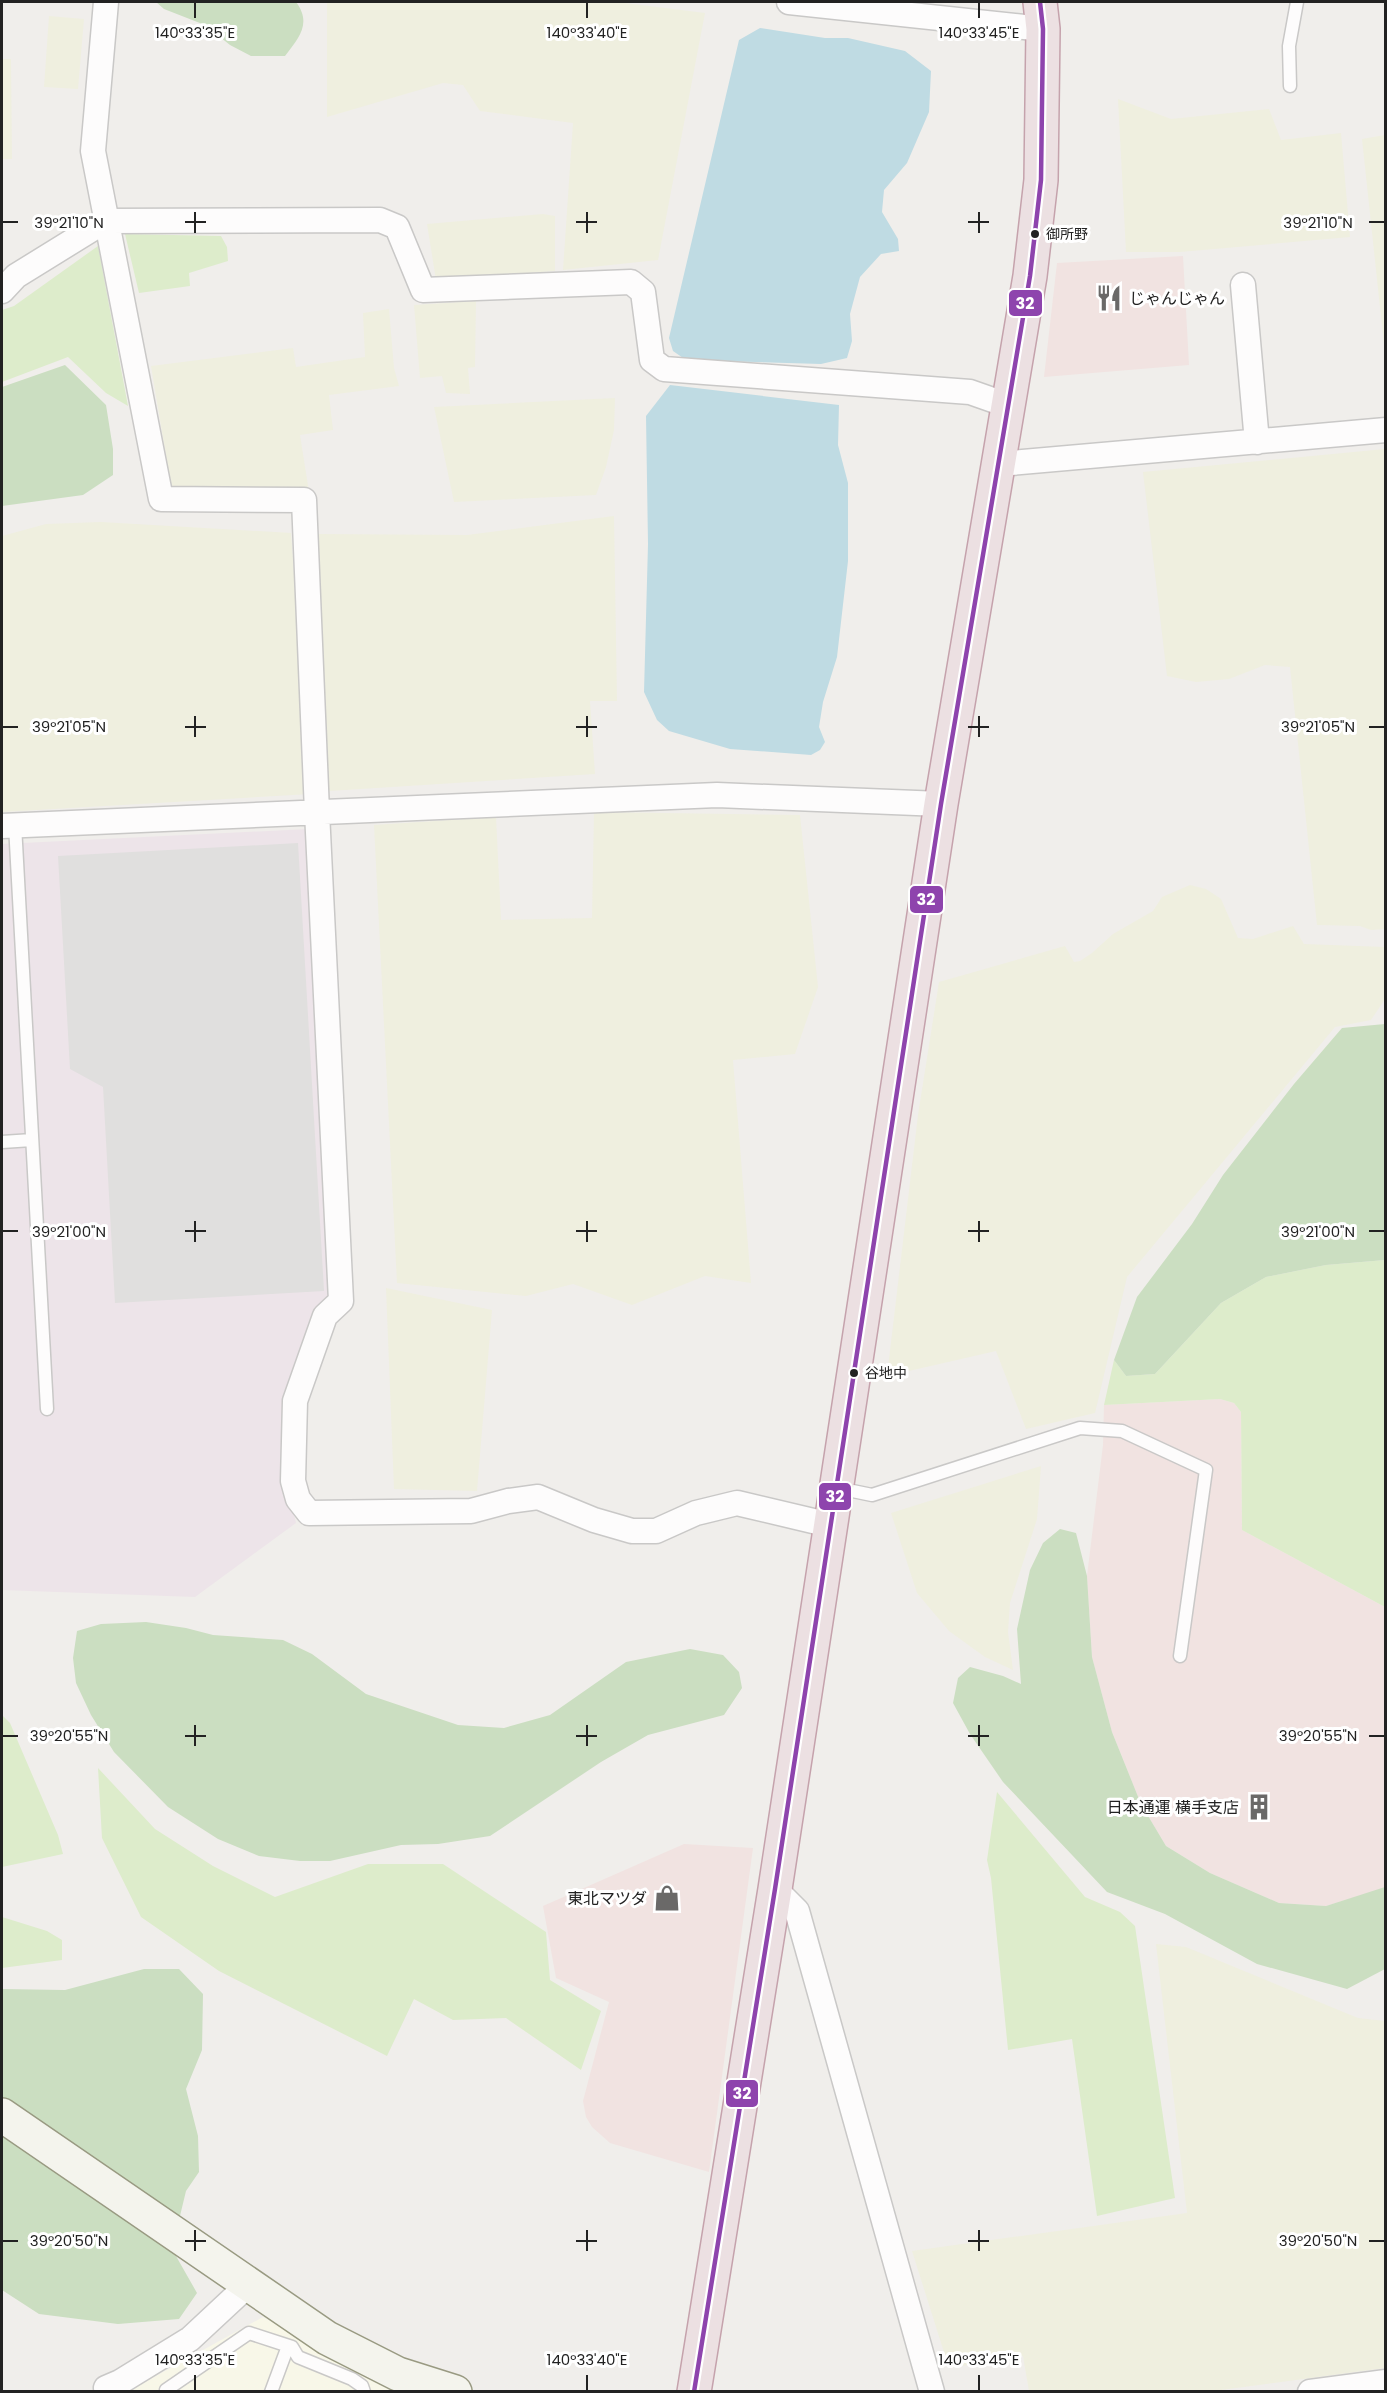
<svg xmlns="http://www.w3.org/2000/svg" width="1387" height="2393" font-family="Poppins,'Noto Sans JP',sans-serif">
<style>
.commercial{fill:#f1e3e1}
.industrial{fill:#ede4e9}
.education{fill:#f8f7e8}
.farmland{fill:#efefdf}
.grass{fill:#ddeccb}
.forest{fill:#cbdec1}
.parking{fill:#e0dfde}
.water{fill:#bfdbe3}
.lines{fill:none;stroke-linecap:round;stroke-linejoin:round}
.lane-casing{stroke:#c9c8c7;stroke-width:15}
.street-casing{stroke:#c9c8c7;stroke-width:27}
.secondary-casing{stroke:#999a82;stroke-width:36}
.highway-casing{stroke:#c5a2ac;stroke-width:36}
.lane{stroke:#fdfcfc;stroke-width:12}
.street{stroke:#fdfcfc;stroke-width:24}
.secondary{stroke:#f4f4ed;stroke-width:33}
.highway{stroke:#ece0e2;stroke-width:33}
.bus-1-casing{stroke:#fff;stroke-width:9}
.bus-1{stroke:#8e44ad;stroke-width:4.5}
.ticks{fill:none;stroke:#222;stroke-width:2}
.bus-dot{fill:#222;stroke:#fff;stroke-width:2}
.labels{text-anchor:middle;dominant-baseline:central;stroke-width:6;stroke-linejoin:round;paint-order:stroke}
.bus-label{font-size:14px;fill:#222;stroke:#fff;text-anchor:start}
.poi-label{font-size:16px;fill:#222;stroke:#fff;text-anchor:end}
.ticks-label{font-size:15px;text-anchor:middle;fill:#222;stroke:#fff;stroke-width:6;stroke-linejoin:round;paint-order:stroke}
.line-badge{stroke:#fff;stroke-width:2}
.badge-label{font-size:16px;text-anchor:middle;font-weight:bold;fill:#fff}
</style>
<rect width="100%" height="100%" fill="#f0eeeb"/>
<!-- commercial -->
<path class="commercial" d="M 1183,256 L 1189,365 L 1044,377 L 1057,263 Z
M 1220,1399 L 1234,1403 L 1241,1412 L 1242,1530 L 1385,1607 L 1385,1888 L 1326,1906 L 1279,1903 L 1210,1873 L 1166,1846 L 1141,1804 L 1112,1732 L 1092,1657 L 1087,1576 L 1103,1445 L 1104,1405 Z
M 684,1844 L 753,1848 L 709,2172 L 610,2143 L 592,2127 L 586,2117 L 583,2101 L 609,2002 L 556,1978 L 543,1906 Z"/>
<!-- industrial -->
<path class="industrial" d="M 308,829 L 332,1294 L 286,1480 L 296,1523 L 195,1597 L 2,1590 L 2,844 Z"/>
<!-- education -->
<path class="education" d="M 263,2317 L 387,2385 L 389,2391 L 127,2392 Z"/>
<!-- farmland -->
<path class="farmland" d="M 327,2 L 617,2 L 705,13 L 658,260 L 563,270 L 573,123 L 480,111 L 463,85 L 443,83 L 327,117 Z
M 49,16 L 84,19 L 78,89 L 44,87 Z
M 2,59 L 11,59 L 12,159 L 2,159 Z
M 1118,99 L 1171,119 L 1269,109 L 1281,140 L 1341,133 L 1350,237 L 1180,252 L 1126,252 Z
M 1385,135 L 1386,135 L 1385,354 L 1362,139 Z
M 543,214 L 555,216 L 555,271 L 436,280 L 427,224 Z
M 476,301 L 475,367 L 468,368 L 470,394 L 446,393 L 442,376 L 420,378 L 414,305 Z
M 389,309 L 394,368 L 399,386 L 329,395 L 333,430 L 300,435 L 309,492 L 180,494 L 171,486 L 151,366 L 293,348 L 296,367 L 365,357 L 363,313 Z
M 615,398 L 614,430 L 606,467 L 596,495 L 454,502 L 434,407 Z
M 1385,449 L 1386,929 L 1371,930 L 1360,926 L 1317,925 L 1290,667 L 1265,665 L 1229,679 L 1196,682 L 1167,676 L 1143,472 Z
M 614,516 L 617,701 L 590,701 L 595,774 L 329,791 L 317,534 L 467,535 Z
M 101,522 L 291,533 L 310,794 L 2,812 L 2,536 L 46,524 Z
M 594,812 L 800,815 L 818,987 L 795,1054 L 733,1060 L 751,1283 L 705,1276 L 632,1305 L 573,1284 L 526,1296 L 397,1283 L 374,825 L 496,817 L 501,920 L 592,918 Z
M 1190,885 L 1206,889 L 1221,899 L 1238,938 L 1253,939 L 1293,926 L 1304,944 L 1385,947 L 1385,999 L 1371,1020 L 1335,1027 L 1127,1277 L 1095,1413 L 1026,1429 L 996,1351 L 887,1376 L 918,1115 L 939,982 L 1065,946 L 1074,962 L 1080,961 L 1092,953 L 1113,934 L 1153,911 L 1162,897 Z
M 386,1288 L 492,1310 L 477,1491 L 394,1489 Z
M 1041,1466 L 1037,1519 L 1010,1603 L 1008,1632 L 1013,1670 L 985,1657 L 949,1631 L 917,1593 L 891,1513 Z
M 1156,1944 L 1186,1947 L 1358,2018 L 1385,2021 L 1385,2368 L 1206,2392 L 1029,2391 L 1023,2356 L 949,2368 L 912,2251 L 1187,2213 Z"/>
<!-- grass -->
<path class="grass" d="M 125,234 L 221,236 L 227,247 L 228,261 L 189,273 L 190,286 L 139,293 Z
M 98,246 L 128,406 L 106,393 L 68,357 L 2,382 L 2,310 L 14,306 Z
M 1385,1260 L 1385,1607 L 1242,1530 L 1241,1412 L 1234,1403 L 1220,1399 L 1104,1405 L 1114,1360 L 1126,1376 L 1155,1374 L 1221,1303 L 1266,1277 L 1326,1265 Z
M 2,1715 L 10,1723 L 58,1835 L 63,1854 L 2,1867 Z
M 98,1768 L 155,1829 L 213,1866 L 275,1897 L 368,1864 L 443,1864 L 546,1932 L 550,1980 L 601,2011 L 581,2070 L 506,2018 L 453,2020 L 414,1999 L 387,2056 L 219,1971 L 141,1917 L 102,1838 Z
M 997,1792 L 1085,1897 L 1120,1912 L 1135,1926 L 1175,2198 L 1097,2216 L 1072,2039 L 1008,2050 L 991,1878 L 987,1860 Z
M 2,1917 L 47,1931 L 62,1940 L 62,1960 L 2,1968 Z"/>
<!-- forest -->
<path class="forest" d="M 156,2 L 296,2 C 312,23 299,38 285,56 L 251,56 L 230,45 L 205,25 L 164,9 Z
M 65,365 L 106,405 L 113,449 L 113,475 L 83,495 L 2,506 L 2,387 Z
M 1385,1024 L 1385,1260 L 1326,1265 L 1266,1277 L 1221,1303 L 1155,1374 L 1126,1376 L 1114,1360 L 1137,1297 L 1192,1224 L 1223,1175 L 1294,1084 L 1342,1028 Z
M 1060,1529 L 1076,1533 L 1087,1576 L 1092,1657 L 1112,1732 L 1141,1804 L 1166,1846 L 1210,1873 L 1279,1903 L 1326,1906 L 1385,1887 L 1385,1969 L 1347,1989 L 1257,1964 L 1165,1914 L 1107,1892 L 1003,1782 L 970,1734 L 953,1703 L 958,1678 L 970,1667 L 1003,1676 L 1021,1684 L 1017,1629 L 1030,1570 L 1043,1543 Z
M 146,1622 L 186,1628 L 213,1635 L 283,1640 L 312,1654 L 366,1694 L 458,1725 L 504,1728 L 550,1715 L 626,1662 L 690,1649 L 723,1655 L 739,1672 L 742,1688 L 724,1715 L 648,1735 L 601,1762 L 490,1836 L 438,1844 L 401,1845 L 330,1861 L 300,1861 L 259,1856 L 218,1839 L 168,1807 L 114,1752 L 91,1715 L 76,1683 L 73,1658 L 77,1631 L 101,1624 Z
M 144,1969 L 179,1969 L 203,1994 L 202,2050 L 186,2089 L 198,2136 L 199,2172 L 186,2191 L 172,2249 L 197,2293 L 179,2319 L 118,2324 L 39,2314 L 2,2290 L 2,1989 L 65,1990 Z"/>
<!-- parking -->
<path class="parking" d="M 298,843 L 324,1291 L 115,1303 L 103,1087 L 70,1069 L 58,856 Z"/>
<!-- water -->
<path class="water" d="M 760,28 L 825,38 L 848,38 L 905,51 L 931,71 L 929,112 L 907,163 L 884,190 L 882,212 L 898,239 L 899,251 L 881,254 L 860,277 L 850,314 L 852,341 L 847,358 L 821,364 L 686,360 L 673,351 L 669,338 L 739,40 Z
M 670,385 L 839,405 L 838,445 L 848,483 L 848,561 L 837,657 L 823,702 L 819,727 L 825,742 L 820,750 L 811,755 L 730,749 L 669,731 L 657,720 L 644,692 L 648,544 L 646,416 Z"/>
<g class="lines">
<!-- lane casing -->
<g class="lane-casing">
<path id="lane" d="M 1290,86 L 1289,46 L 1297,2
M 15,825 L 47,1409
M 2,1142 L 32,1140
M 838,1488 L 872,1495 L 1080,1428 L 1122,1431 L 1206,1470 L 1180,1656
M 170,2392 L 166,2390 L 249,2333 L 292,2347 L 298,2357 L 352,2379 L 362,2386 L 364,2392
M 271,2392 L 288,2346"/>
</g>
<!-- street casing -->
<g class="street-casing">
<path id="street" d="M 106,2 L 93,151 L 161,499 L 304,500 L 317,812 L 341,1301 L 325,1316 L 295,1401 L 293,1481 L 298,1499 L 309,1513 L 471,1511 L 508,1501 L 538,1497 L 594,1520 L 632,1531 L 656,1531 L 696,1513 L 737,1503 L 830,1525
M 789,2 L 1043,29
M 1243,285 L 1257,442
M 2,291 L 16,276 L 105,221 L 380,220 L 397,227 L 423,290 L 631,282 L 643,292 L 652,360 L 664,369 L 970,392 L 1007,405
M 999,464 L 1386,430
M 2,826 L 717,795 L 941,804
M 775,1889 L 797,1911 L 932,2392
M 106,2388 L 120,2382 L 190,2339 L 249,2284
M 1310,2392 L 1386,2382"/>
</g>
<!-- secondary casing -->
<g class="secondary-casing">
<path id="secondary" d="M 2,2115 L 327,2338 L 398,2374 L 455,2392"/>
</g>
<!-- highway casing -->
<g class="highway-casing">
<path id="highway" d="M 694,2392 L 775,1889 L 941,804 L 1030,276 L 1041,180 L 1043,29 L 1040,2"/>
</g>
<!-- lane -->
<use href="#lane" class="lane"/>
<!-- street -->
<use href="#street" class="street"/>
<!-- secondary -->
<use href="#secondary" class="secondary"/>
<!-- highway -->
<use href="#highway" class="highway"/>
<!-- bus-1 casing -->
<g class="bus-1-casing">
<path id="bus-1" d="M 694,2392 L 775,1889 L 941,804 L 1030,276 L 1041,180 L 1043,29 L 1040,2"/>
</g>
<!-- bus-1 -->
<use href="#bus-1" class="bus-1"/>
</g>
<!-- ticks -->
<path class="ticks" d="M 195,3 L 195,18M 587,3 L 587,18M 979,3 L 979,18M 195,212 L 195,233M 587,212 L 587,233M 979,212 L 979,233M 3,222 L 18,222M 185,222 L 206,222M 576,222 L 597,222M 968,222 L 989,222M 1369,222 L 1384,222M 195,716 L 195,737M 587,716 L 587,737M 979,716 L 979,737M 3,727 L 18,727M 185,727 L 206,727M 576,727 L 597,727M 968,727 L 989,727M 1369,727 L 1384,727M 195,1221 L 195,1242M 587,1221 L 587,1242M 979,1221 L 979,1242M 3,1231 L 18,1231M 185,1231 L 206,1231M 576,1231 L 597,1231M 968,1231 L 989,1231M 1369,1231 L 1384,1231M 195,1725 L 195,1746M 587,1725 L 587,1746M 979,1725 L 979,1746M 3,1736 L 18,1736M 185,1736 L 206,1736M 576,1736 L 597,1736M 968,1736 L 989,1736M 1369,1736 L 1384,1736M 195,2230 L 195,2251M 587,2230 L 587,2251M 979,2230 L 979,2251M 3,2241 L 18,2241M 185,2241 L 206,2241M 576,2241 L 597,2241M 968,2241 L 989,2241M 1369,2241 L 1384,2241M 195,2375 L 195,2390M 587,2375 L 587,2390M 979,2375 L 979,2390"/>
<!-- icons -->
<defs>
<g id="restaurant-bare" transform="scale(2.07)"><path d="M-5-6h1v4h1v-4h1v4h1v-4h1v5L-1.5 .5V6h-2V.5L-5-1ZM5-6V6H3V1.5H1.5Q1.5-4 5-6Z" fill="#6a6968" stroke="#fff" stroke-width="2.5" paint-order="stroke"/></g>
<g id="building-bare" transform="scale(2.07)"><path d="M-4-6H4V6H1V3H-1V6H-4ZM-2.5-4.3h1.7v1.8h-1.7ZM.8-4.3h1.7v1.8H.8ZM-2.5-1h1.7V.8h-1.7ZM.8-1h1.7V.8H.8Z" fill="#6a6968" stroke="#fff" stroke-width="2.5" paint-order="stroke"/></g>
<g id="shop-bare" transform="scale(2.07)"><path d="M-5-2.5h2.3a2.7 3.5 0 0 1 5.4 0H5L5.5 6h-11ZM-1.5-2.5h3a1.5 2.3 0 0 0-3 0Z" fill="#6a6968" stroke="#fff" stroke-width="2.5" paint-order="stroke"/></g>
</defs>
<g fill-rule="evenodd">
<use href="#restaurant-bare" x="1109" y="298"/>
<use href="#building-bare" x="1259" y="1807"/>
<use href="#shop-bare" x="667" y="1898"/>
</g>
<!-- markers -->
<g class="bus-dot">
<circle cx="1035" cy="234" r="5"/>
<circle cx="854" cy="1373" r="5"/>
</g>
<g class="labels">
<!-- bus labels -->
<g class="bus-label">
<text x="1046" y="234">御所野</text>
<text x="865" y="1373">谷地中</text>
</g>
<!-- poi labels -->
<g class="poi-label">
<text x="1129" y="298" text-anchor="start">じゃんじゃん</text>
<text x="1239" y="1807">日本通運 横手支店</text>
<text x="647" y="1898">東北マツダ</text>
</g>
</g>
<g class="ticks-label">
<text x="195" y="38">140°33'35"E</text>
<text x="587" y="38">140°33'40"E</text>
<text x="979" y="38">140°33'45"E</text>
<text x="69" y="228">39°21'10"N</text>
<text x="1318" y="228">39°21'10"N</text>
<text x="69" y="732">39°21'05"N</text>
<text x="1318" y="732">39°21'05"N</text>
<text x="69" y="1237">39°21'00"N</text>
<text x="1318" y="1237">39°21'00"N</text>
<text x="69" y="1741">39°20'55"N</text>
<text x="1318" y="1741">39°20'55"N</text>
<text x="69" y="2246">39°20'50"N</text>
<text x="1318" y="2246">39°20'50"N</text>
<text x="195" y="2365">140°33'35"E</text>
<text x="587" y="2365">140°33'40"E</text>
<text x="979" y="2365">140°33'45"E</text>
</g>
<g class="line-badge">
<rect x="1008" y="289" width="35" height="28" rx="6" fill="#8e44ad"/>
<rect x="909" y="885" width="35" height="29" rx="6" fill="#8e44ad"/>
<rect x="818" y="1482" width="34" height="29" rx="6" fill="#8e44ad"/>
<rect x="725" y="2079" width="34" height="29" rx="6" fill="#8e44ad"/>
</g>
<g class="badge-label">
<text x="1025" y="309">32</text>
<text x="926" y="905">32</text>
<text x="835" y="1502">32</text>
<text x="742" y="2099">32</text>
</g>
<!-- border -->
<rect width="1387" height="2393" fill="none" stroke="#222222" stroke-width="6"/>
</svg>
